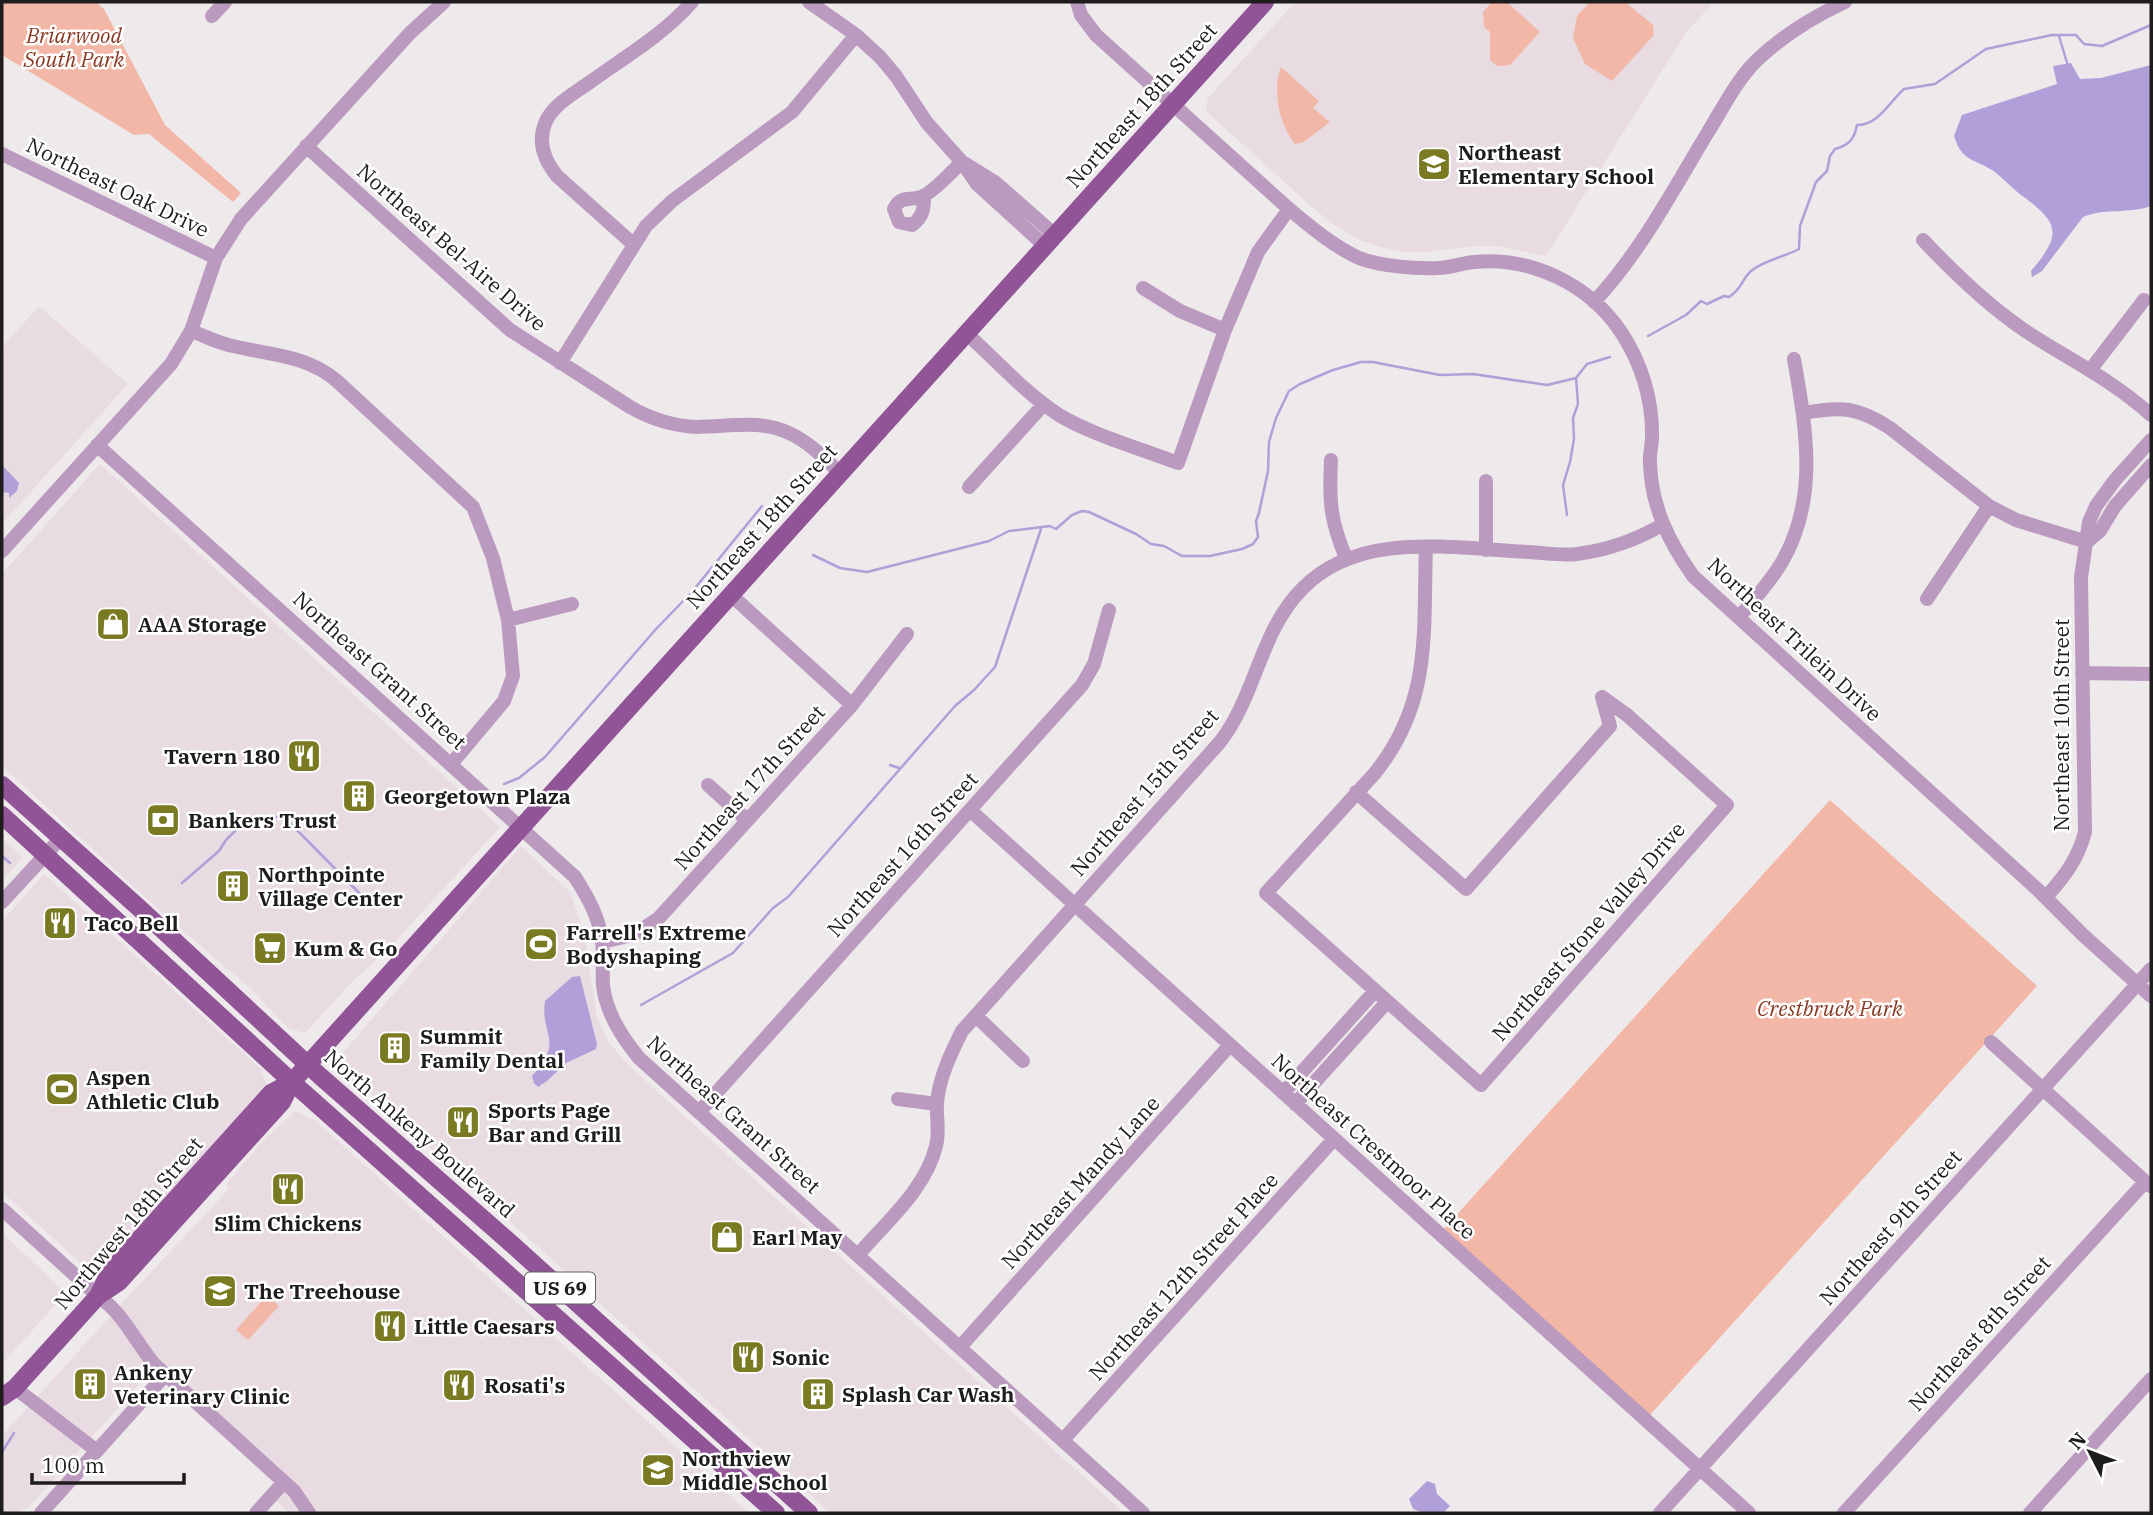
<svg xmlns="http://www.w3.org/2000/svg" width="2153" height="1515" font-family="'IBM Plex Serif',serif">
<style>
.built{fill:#e8dce2}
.green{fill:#f2b7a6}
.water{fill:#b09fd8}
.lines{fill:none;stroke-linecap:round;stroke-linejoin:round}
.stream{stroke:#b09fd8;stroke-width:2.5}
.minor{stroke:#bb9abf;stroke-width:14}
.major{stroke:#905497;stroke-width:18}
.labels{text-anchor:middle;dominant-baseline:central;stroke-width:5;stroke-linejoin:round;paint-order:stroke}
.shield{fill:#fff;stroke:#626061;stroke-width:2}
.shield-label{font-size:19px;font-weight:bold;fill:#1e1c1d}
.park-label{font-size:21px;font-style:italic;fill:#883923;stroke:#fff}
.street-label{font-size:21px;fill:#1e1c1d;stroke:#fff}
.poi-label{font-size:21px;font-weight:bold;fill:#1e1c1d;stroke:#fff;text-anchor:start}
</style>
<rect width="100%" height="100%" fill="#eee9eb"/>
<!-- built -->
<path class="built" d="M 1295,2 L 1714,2 L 1685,34 L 1546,256 L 1498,246 L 1473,246 L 1426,252 L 1403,252 L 1381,247 L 1359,240 L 1339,228 L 1320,214 L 1209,114 L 1206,109 L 1208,98 Z
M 39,306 L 128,384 L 2,524 L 2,347 Z
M 100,464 L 500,827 L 391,946 L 351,983 L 305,1033 L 288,1028 L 251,989 L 159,910 L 2,766 L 2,574 Z
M 2,838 L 23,857 L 2,881 Z
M 521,846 L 570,892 L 584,932 L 597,1017 L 608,1041 L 627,1064 L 1124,1513 L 830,1513 L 335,1062 Z
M 44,874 L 261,1069 L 266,1084 L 265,1088 L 97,1278 L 2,1192 L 2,921 Z
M 295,1111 L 316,1121 L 749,1513 L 575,1513 L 577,1509 L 573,1513 L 290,1513 L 275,1500 L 283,1491 L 151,1371 L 28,1508 L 15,1513 L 2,1513 L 2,1436 L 121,1304 L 229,1189 L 226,1184 L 264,1140 Z
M 2,1233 L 66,1293 L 2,1364 Z"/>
<!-- green -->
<path class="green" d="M 2,2 L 96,2 L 104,9 L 165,125 L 241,193 L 233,202 L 149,134 L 134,135 L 2,55 Z
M 1492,2 L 1507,2 L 1540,32 L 1510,65 L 1497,66 L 1490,60 L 1490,32 L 1484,27 L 1483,12 Z
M 1590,2 L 1625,2 L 1653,25 L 1654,35 L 1612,81 L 1585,64 L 1573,38 L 1577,16 Z
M 1281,67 L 1319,101 L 1313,108 L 1330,122 L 1304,142 L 1295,144 C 1279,124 1272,91 1281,67 Z
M 1830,800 L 2037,986 L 1650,1415 L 1443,1230 Z
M 267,1295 L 279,1306 L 248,1340 L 236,1330 Z"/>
<!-- water -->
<path class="water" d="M 2071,63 L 2080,79 L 2101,78 L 2151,65 L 2151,206 C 2129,214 2104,208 2083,217 L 2042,271 L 2032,277 L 2031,271 C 2063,234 2059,222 2021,195 C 2011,187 2002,177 1992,170 C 1972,158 1962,161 1954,136 L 1962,115 L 2057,84 L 2053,66 Z
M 2,465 L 19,483 L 17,491 L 9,498 L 9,493 L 2,492 Z
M 580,976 L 597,1044 L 596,1049 L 566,1063 L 547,1081 L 538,1087 L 534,1083 L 532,1076 C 565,1040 540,1036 545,1001 L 572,977 Z
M 1427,1481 L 1435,1484 L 1437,1494 L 1450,1506 L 1443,1513 L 1424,1513 L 1413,1509 L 1409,1499 Z"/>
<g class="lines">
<!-- stream -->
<path class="stream" d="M 2059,36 L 2068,66
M 1648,336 L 1686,315 L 1701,301 L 1707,304 L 1724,296 L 1729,297 C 1744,287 1740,281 1751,271 C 1764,260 1784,257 1799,249 L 1800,226 L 1816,182 L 1827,171 L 1830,156 L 1835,149 C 1849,145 1854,140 1857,125 C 1878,126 1890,101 1904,89 L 1935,84 L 1986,49 L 2052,35 L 2076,35 L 2084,44 L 2102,46 L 2151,25
M 1567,515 L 1563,485 L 1570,462 L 1574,439 L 1573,418 L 1578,404 L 1576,378
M 813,555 L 840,568 L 867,572 L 989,541 L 1009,531 L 1050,526 L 1056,529 L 1072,515 L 1082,511 L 1089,512 L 1136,534 L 1151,544 L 1164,546 L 1182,556 L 1210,556 L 1242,549 L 1253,544 L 1258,537 L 1256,521 L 1259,513 L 1268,471 L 1269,442 L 1276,418 L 1289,391 L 1300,384 L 1333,370 L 1361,362 L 1373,362 L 1440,375 L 1473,374 L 1547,385 L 1576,378 L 1587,364 L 1610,357
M 890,765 L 899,768
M 504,784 L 519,778 L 545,757 L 656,629 L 691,593 L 762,506
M 2,856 L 10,863
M 182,883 L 219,851 L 226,840 L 249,817 L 277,817 L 288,821 L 371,905
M 641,1005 L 733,953 L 773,908 L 788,897 L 955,706 L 974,690 L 995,667 L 1041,529
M 2,1452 L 14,1433"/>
<!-- minor -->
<path class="minor" d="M 809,2 L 856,35 L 880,57 L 896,76 L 927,123 L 962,162 L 977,184 L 1045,246
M 1077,2 L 1081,15 L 1096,35 L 1289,209 C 1311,227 1333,246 1359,258 C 1379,266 1416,269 1438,268 C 1450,268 1462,263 1474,262 C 1530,256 1589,284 1621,332 C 1641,362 1653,400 1652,437 C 1652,446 1649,455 1650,463 C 1651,506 1669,542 1693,576 L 2037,889 L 2083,935 L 2151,996
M 212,16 L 225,2
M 306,146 L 510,330 L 630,407 C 651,419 673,426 697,427 C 728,427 759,419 789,433 C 809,442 824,458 840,473
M 2,154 L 216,258
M 964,163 L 996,183 L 1055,235
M 924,196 C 924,209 923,217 912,225 L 899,222 L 894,209 C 901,194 911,202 923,196 C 935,191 952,171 962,162
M 1923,240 C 1955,274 1988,306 2027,332 C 2070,360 2112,380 2151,415
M 633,244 L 557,176 C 544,160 537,141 546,121 C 555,103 575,93 590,82 C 625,57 664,34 692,2
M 1143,288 L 1180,311 L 1225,330
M 1594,302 C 1640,253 1673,190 1708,132 C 1723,108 1736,81 1756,61 C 1782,36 1813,17 1845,2
M 191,331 C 205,336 218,343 233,346 C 270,355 307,355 337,381 L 473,507 L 493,558 L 508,620 L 513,676 L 504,701 L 452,763
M 966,333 C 995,359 1026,394 1059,415 C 1090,434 1142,449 1178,463 L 1225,330 L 1258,252 L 1289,209
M 560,363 L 646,226 L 672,201 L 792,112 L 856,35
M 2091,369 L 2144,300
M 1804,413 C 1841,406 1858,407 1890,428 L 1989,506 L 2016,520 L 2087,542
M 97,445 L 575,877 C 587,896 600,918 602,942 C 604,956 602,971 603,985 C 606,1013 622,1037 639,1058 L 1143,1513
M 1331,460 C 1329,501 1330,520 1346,558
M 969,487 L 1044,404
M 2087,542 L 2100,531 L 2115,506 L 2151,465
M 1426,547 C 1423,634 1432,702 1375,773 L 1266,893 L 1481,1085 L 1727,805 L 1627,715 L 1602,697
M 1486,550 L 1486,481
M 2,551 L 171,364 L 191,331 L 216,258 L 241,219 L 410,33 L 444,2
M 730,594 L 852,705
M 1927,599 L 1989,506
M 1739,617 C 1754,600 1770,582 1782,562 C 1819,498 1806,428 1794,359
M 508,620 L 572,604
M 2082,673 L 2151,674
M 708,785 L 747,820
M 1356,792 L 1466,889 L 1610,726 L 1602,697
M 971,811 L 1749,1513
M 2046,897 C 2065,876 2078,859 2085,832 L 2081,577 L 2089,522 L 2096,506 L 2115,480 L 2151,440
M 2,902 L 61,838
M 602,942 L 633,935 L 658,919 L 852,705 L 907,634
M 976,1016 L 1023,1061
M 1991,1042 L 2150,1186
M 1283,1093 L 1375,991
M 898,1099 L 937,1104
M 1295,1104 L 1387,1002
M 700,1111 L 1082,685 L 1094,664 L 1109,610
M 2,1209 L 98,1296 C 124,1314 134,1340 154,1364 L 294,1491 L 309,1513
M 858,1255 C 885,1223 926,1189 936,1146 C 940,1131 936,1117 937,1103 C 939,1078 951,1053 962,1031 L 1220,742 C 1256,696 1260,631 1302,589 C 1360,529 1455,549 1530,552 C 1545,553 1562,556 1577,554 C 1608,550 1636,540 1662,525
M 960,1347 L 1230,1045
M 15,1388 L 97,1451
M 1063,1440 L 1334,1139
M 41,1513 L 165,1375
M 256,1513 L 284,1482
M 1660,1513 L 2151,969
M 1844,1513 L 2145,1182
M 2030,1513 L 2151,1379"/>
<!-- major -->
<path class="major" d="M 2,785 L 138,907 L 320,1076 L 514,1246 L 809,1513
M 2,815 L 292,1082 L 776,1513
M 98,1296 L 119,1282 L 282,1102 L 292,1082 L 1265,2
M 2,1397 L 15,1388 L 98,1296 L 109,1273 L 271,1093 L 292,1082"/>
</g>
<!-- icons -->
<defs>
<g id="school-square" transform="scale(1.75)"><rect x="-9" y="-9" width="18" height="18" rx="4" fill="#7a7a22" stroke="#fff"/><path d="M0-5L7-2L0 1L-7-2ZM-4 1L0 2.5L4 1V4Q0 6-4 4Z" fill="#fff"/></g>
<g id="shop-square" transform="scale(1.75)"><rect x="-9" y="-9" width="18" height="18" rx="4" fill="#7a7a22" stroke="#fff"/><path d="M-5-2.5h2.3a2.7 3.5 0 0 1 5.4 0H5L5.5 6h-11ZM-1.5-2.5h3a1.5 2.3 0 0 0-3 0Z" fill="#fff"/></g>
<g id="restaurant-square" transform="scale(1.75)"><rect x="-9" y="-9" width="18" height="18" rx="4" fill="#7a7a22" stroke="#fff"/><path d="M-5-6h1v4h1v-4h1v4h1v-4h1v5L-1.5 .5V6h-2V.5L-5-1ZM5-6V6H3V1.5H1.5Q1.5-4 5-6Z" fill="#fff"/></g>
<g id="building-square" transform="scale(1.75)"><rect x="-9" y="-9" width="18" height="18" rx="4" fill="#7a7a22" stroke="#fff"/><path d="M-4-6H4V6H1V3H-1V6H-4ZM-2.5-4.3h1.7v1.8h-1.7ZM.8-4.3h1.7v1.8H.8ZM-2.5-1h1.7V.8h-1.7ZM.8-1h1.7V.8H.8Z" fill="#fff"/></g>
<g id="bank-square" transform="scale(1.75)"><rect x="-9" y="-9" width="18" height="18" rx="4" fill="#7a7a22" stroke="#fff"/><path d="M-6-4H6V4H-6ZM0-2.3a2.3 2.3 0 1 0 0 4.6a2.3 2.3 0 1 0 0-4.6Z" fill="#fff"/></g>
<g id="stadium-square" transform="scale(1.75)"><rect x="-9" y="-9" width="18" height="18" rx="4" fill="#7a7a22" stroke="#fff"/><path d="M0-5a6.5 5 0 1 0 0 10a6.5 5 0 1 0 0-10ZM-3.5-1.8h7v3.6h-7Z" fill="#fff"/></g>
<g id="supermarket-square" transform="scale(1.75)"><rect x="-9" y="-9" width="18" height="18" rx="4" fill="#7a7a22" stroke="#fff"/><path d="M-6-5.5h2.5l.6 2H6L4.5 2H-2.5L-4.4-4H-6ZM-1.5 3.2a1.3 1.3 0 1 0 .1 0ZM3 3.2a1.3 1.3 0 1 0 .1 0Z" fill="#fff"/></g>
</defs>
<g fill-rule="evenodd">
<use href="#school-square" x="1434" y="164"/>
<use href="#shop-square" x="113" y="624"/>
<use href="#restaurant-square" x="304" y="756"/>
<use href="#building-square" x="359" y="796"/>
<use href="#bank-square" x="163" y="820"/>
<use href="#building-square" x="233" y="886"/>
<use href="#restaurant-square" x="60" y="923"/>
<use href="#stadium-square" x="541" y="944"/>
<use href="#supermarket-square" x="270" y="948"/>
<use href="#building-square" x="395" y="1048"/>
<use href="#stadium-square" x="62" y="1089"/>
<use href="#restaurant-square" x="463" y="1122"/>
<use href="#restaurant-square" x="288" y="1189"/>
<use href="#shop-square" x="727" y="1237"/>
<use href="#school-square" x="220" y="1291"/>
<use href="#restaurant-square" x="390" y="1326"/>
<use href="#restaurant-square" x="748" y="1357"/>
<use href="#building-square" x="90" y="1384"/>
<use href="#restaurant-square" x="459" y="1385"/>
<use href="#building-square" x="818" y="1394"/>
<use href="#school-square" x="658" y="1470"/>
</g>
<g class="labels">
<!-- shield labels -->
<rect class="shield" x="525" y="1272.5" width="70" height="31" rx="5"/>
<g class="shield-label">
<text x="560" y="1288">US 69</text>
</g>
<!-- park labels -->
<g class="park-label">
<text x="74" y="35">Briarwood<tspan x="74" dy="24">South Park</tspan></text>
<text x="1830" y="1008">Crestbruck Park</text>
</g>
<!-- street labels -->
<g class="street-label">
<text transform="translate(1141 105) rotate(-48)">Northeast 18th Street</text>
<text transform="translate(118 187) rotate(26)">Northeast Oak Drive</text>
<text transform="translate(452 247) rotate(41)">Northeast Bel-Aire Drive</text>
<text transform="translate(761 526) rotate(-48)">Northeast 18th Street</text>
<text transform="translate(1795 639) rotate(43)">Northeast Trilein Drive</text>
<text transform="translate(380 670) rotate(42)">Northeast Grant Street</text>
<text transform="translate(2061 725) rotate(-90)">Northeast 10th Street</text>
<text transform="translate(749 787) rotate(-48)">Northeast 17th Street</text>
<text transform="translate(1144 792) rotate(-49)">Northeast 15th Street</text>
<text transform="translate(902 854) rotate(-48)">Northeast 16th Street</text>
<text transform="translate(1588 931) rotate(-49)">Northeast Stone Valley Drive</text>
<text transform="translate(734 1114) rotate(42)">Northeast Grant Street</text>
<text transform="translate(420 1133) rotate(41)">North Ankeny Boulevard</text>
<text transform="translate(1374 1146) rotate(42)">Northeast Crestmoor Place</text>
<text transform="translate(1080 1182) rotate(-48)">Northeast Mandy Lane</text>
<text transform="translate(128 1223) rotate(-50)">Northwest 18th Street</text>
<text transform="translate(1890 1227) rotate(-48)">Northeast 9th Street</text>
<text transform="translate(1183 1276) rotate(-48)">Northeast 12th Street Place</text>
<text transform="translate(1979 1333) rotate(-48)">Northeast 8th Street</text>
</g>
<!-- poi labels -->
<g class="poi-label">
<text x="1458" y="152">Northeast<tspan x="1458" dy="24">Elementary School</tspan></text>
<text x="138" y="624">AAA Storage</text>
<text x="280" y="756" text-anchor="end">Tavern 180</text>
<text x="384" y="796">Georgetown Plaza</text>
<text x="188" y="820">Bankers Trust</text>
<text x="258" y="874">Northpointe<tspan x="258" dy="24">Village Center</tspan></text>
<text x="84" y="923">Taco Bell</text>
<text x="566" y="932">Farrell's Extreme<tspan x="566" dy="24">Bodyshaping</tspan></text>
<text x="294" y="948">Kum &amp; Go</text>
<text x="420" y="1036">Summit<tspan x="420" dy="24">Family Dental</tspan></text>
<text x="86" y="1077">Aspen<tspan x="86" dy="24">Athletic Club</tspan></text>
<text x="488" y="1110">Sports Page<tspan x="488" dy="24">Bar and Grill</tspan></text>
<text x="288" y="1223" text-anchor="middle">Slim Chickens</text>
<text x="752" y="1237">Earl May</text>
<text x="244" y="1291">The Treehouse</text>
<text x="414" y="1326">Little Caesars</text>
<text x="772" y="1357">Sonic</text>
<text x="114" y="1372">Ankeny<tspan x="114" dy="24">Veterinary Clinic</tspan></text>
<text x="484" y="1385">Rosati's</text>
<text x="842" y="1394">Splash Car Wash</text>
<text x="682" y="1458">Northview<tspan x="682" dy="24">Middle School</tspan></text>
</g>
</g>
<!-- border -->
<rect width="2153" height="1515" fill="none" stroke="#1e1c1d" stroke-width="7"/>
<!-- north arrow -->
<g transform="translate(2090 1452) rotate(312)" stroke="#ffffff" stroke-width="5" paint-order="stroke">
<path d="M0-5L12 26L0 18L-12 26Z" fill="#1e1c1d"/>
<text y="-10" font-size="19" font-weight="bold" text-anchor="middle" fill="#1e1c1d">N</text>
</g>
<!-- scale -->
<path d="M32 1473v10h152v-10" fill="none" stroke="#1e1c1d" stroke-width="3.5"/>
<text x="42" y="1473" font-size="21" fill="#1e1c1d" stroke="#ffffff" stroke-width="5" paint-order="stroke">100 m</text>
</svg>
